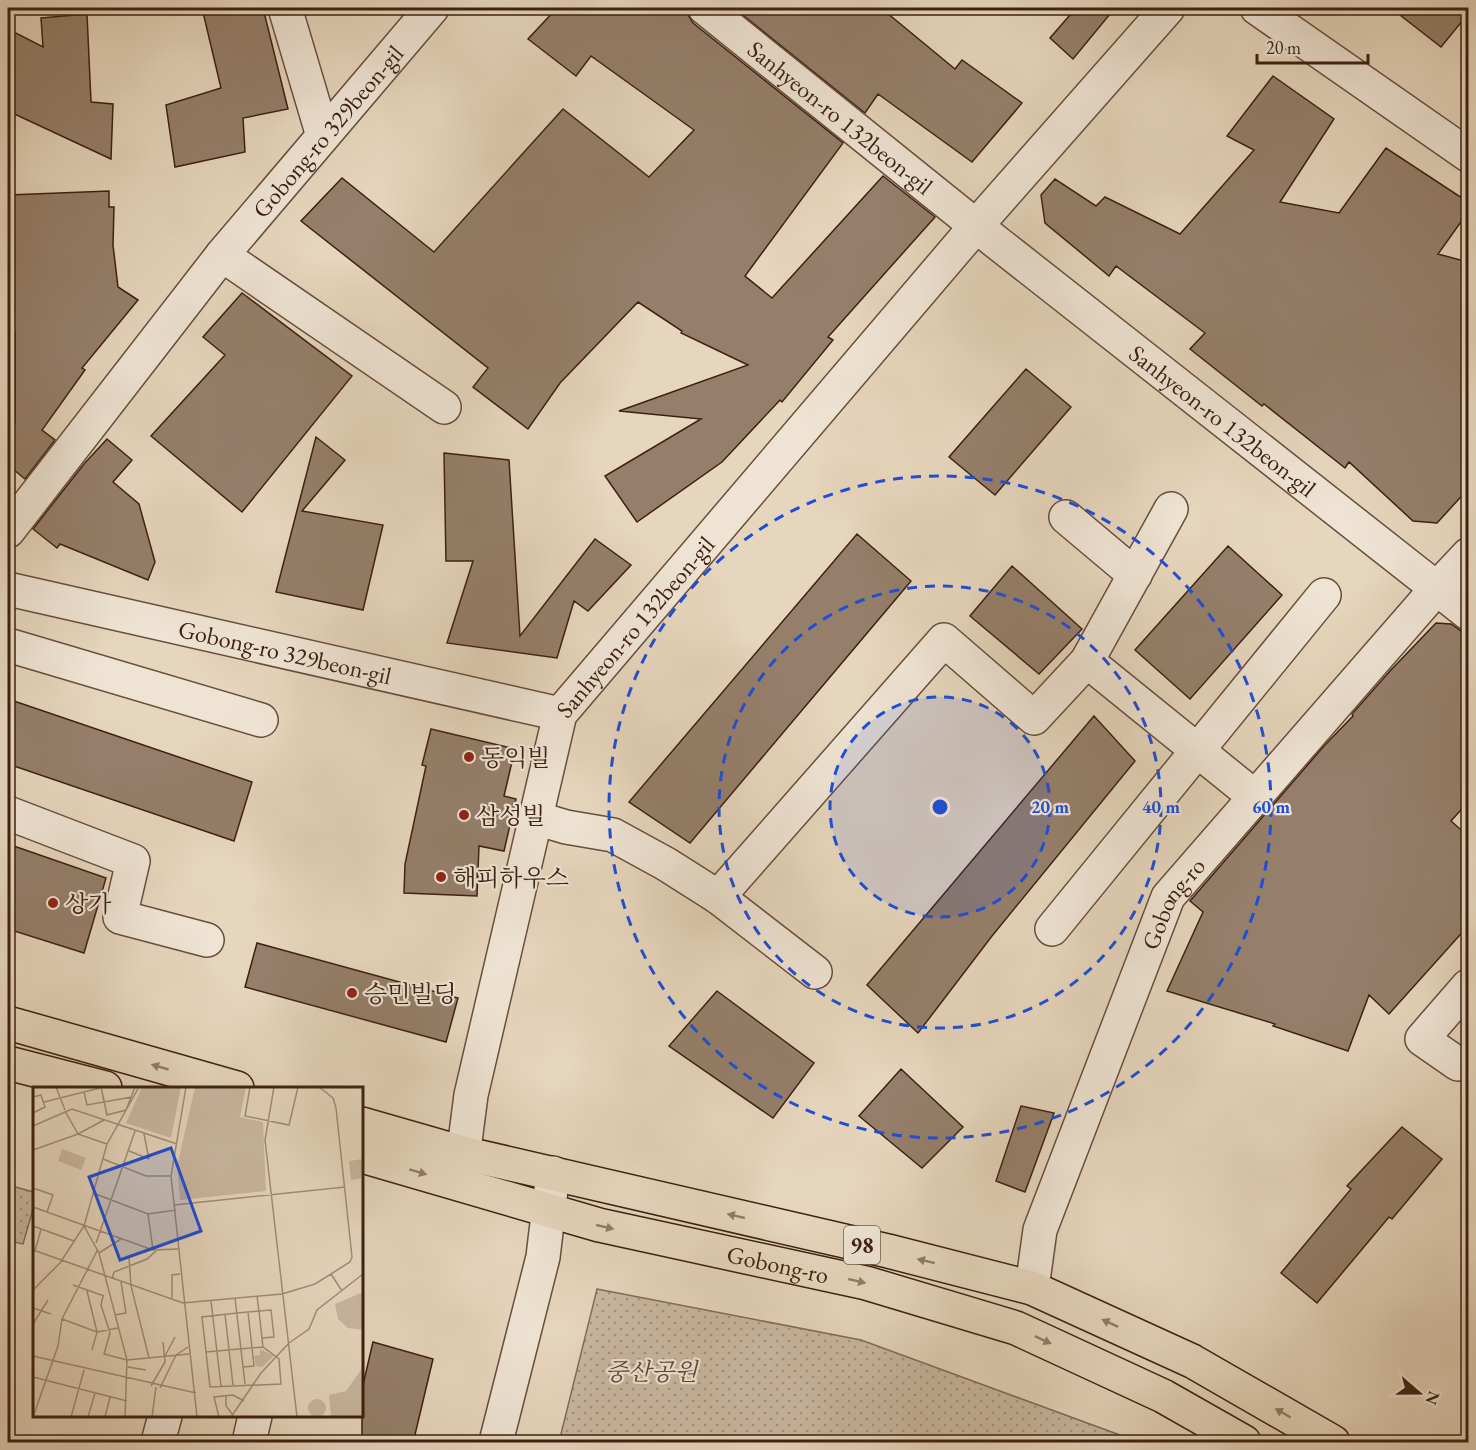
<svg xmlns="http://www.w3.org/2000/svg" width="1476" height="1450" font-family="'EB Garamond','Noto Serif KR',serif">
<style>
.park{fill:url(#park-dots);stroke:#836c59;stroke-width:1.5}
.building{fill:#957f6b;stroke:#3d2012;stroke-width:1.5}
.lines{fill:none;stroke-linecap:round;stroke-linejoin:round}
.minor-casing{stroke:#674e3d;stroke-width:36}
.major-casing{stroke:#3d2012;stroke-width:36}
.minor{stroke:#efe4d4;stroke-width:33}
.major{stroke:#e6d6bd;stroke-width:33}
.oneway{fill:#927b68}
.ring{fill:none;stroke:#1d4ed8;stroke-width:3;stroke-dasharray:10 8}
.poi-dot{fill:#8f2418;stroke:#efe4d4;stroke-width:2}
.labels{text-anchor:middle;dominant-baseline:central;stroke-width:4.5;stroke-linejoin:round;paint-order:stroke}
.shield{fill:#efe4d4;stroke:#725b4c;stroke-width:1.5}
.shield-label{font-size:22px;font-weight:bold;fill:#3d2012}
.street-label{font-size:24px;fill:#3d2012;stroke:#efe4d4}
.poi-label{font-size:24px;fill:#3d2012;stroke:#efe4d4;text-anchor:start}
.park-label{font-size:24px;font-style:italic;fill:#604636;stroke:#efe4d4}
.inset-road{fill:none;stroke:#a28d79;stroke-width:1.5}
.view{fill:#1d4ed8;fill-opacity:0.15;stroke:#1d4ed8;stroke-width:3}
.inset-edge{fill:none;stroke:#3d2012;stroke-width:3}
.centre{fill:#1d4ed8;stroke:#efe4d4;stroke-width:3}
.ring-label{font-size:18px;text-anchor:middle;font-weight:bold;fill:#1d4ed8;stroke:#efe4d4;stroke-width:4.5;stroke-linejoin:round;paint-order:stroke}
</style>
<defs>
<pattern id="park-dots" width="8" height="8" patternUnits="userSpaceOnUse" patternTransform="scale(1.5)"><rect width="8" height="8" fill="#c9b7a0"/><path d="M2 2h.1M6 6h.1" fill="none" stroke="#a49481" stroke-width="1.8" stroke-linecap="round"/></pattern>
</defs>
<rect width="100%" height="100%" fill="#e6d6bd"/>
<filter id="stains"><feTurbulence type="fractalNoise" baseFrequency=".00333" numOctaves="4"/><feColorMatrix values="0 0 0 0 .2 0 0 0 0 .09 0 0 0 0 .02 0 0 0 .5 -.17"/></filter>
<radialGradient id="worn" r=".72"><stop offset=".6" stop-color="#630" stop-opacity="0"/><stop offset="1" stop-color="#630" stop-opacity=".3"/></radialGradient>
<!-- park -->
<path class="park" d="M 8,1185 L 34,1192 L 34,1206 L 23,1244 L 8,1241 Z
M 597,1289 L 861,1340 L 1139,1442 L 559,1442 Z"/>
<!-- building -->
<path class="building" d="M 202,8 L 263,8 L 288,109 L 243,118 L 245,152 L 175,167 L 166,105 L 221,88 Z
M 557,8 L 687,8 L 688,15 L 693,23 L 843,143 L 745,276 L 772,298 L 883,176 L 935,217 L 828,337 L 833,340 L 782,402 L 780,400 L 722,462 L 637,522 L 605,476 L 701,419 L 619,411 L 748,365 L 681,333 L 682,331 L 638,302 L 560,383 L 528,429 L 473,387 L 488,368 L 301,221 L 342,178 L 434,252 L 563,109 L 649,177 L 694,130 L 591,56 L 576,76 L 528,39 Z
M 734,8 L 881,8 L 955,69 L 962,60 L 1022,103 L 972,162 L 878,94 L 865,113 Z
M 1076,8 L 1115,8 L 1073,59 L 1050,38 Z
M 1391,8 L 1468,8 L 1468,14 L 1441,47 Z
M 87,14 L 91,102 L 113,104 L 111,159 L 8,111 L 8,29 L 43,47 L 41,18 Z
M 1273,76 L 1334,119 L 1280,202 L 1339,213 L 1386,148 L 1468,202 L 1468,212 L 1438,254 L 1468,262 L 1468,489 L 1437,523 L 1413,521 L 1349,462 L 1345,468 L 1264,404 L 1262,406 L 1190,349 L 1205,333 L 1116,266 L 1109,276 L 1045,223 L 1041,195 L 1055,179 L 1096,206 L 1105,197 L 1180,234 L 1254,150 L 1227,136 Z
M 109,191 L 109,207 L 114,207 L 113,245 L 118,287 L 138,300 L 82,368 L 85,370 L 42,430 L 55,440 L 25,479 L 8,465 L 8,423 L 15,422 L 15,333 L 8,333 L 8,195 Z
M 242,293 L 352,376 L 242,512 L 151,436 L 225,355 L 203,337 Z
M 1026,369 L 1071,407 L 995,495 L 949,457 Z
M 316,437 L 345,460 L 302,511 L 383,525 L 363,610 L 276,592 Z
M 107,439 L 132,460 L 113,482 L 139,504 L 155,562 L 148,580 L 60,544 L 57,548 L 33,529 L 84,464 Z
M 444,453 L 509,460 L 520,636 L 595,539 L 631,565 L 588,611 L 574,601 L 557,658 L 447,643 L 473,561 L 446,561 Z
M 857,534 L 911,581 L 690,843 L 629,802 Z
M 1228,546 L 1282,595 L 1190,699 L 1135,650 Z
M 1012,566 L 1082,629 L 1039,674 L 970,616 Z
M 1436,623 L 1451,624 L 1468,636 L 1468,802 L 1451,821 L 1468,836 L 1468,926 L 1389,1014 L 1369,995 L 1348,1051 L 1273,1026 L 1275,1024 L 1167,991 L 1203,912 L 1190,901 L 1324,746 L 1353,716 L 1352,714 L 1390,671 Z
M 8,699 L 252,782 L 234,841 L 8,764 Z
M 1094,716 L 1135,761 L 992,936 L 918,1033 L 867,985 Z
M 431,729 L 515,749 L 504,796 L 516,799 L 504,851 L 479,846 L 477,896 L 404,893 L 405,864 L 426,766 L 422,765 Z
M 8,844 L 106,878 L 84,953 L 8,929 Z
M 257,943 L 458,998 L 446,1042 L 245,987 Z
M 717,991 L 814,1063 L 773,1118 L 669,1046 Z
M 901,1069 L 963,1127 L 922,1168 L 859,1116 Z
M 1021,1106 L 1054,1113 L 1025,1192 L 996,1181 Z
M 1402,1127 L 1442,1159 L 1392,1219 L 1389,1217 L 1317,1303 L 1281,1273 L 1351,1189 L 1347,1186 Z
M 373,1342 L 433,1359 L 413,1443 L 362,1443 L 362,1389 Z"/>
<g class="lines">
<!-- minor casing -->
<g class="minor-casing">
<g id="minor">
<path d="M 285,8 L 323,136"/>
<path id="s1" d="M 705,8 L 976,226 L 1468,613"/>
<path d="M 1257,8 L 1468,155"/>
<path d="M 222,255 L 444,407"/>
<path d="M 1066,517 L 1135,575"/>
<path id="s2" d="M 8,531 L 222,255 L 432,8"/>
<path id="s3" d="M 8,589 L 560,714"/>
<path d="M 8,645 L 261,720"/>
<path d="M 1087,661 L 1255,797"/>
<path d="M 8,813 L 133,861 L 120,917 L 207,940"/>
<path d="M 536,818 L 566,827 L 613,835 L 666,864 L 718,897 L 815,972"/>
<path d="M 718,897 L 944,640 L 1034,718 L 1087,661 L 1171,509"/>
<path d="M 1052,929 L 1324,595"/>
<path d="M 1468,986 L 1422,1039 L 1458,1064 L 1468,1061"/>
<path id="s4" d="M 460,1180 L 471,1095 L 560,714 L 976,226 L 1168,8"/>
<path id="s5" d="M 1032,1288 L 1040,1230 L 1168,897 L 1437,588 L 1468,555"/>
<path d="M 158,1442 L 165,1416"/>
<path d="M 249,1442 L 255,1416"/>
<path d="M 496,1442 L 543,1257 L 553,1173"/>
</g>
</g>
<!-- major casing -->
<g class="major-casing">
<g id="major">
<path d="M 8,1023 L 237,1088"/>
<path d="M 8,1063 L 105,1088"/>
<path d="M 362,1124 L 463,1153 L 888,1251 L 1032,1288 L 1192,1361 L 1333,1442"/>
<path id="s6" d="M 362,1156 L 599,1225 L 866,1283 L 1016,1328 L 1163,1396 L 1244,1442"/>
</g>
</g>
<!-- minor -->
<use href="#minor" class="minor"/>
<!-- major -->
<use href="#major" class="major"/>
</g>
<!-- one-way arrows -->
<defs><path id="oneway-solid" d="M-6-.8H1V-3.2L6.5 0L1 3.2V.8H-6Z" transform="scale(1.5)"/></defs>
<g class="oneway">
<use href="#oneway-solid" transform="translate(160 1067) rotate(-164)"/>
<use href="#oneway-solid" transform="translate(418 1172) rotate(17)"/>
<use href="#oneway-solid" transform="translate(736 1216) rotate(-167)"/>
<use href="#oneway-solid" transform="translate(605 1227) rotate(13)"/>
<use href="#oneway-solid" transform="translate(926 1261) rotate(-166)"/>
<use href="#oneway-solid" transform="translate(857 1281) rotate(13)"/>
<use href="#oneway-solid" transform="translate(1110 1323) rotate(-155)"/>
<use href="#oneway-solid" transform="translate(1043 1340) rotate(25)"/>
<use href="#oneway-solid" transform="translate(1283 1413) rotate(-150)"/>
</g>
<!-- distance rings -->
<circle cx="940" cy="807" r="110" fill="#1d4ed8" fill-opacity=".12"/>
<g class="ring">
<circle cx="940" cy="807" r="110"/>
<circle cx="940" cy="807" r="221"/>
<circle cx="940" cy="807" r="331"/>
</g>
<!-- markers -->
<g class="poi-dot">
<circle cx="469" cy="757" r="6"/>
<circle cx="464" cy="815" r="6"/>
<circle cx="441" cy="877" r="6"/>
<circle cx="53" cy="903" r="6"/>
<circle cx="352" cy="993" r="6"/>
</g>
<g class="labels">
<!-- shield labels -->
<rect class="shield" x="844" y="1226" width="36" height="38" rx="4.5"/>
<g class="shield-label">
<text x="862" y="1245">98</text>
</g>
<!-- street labels -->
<g class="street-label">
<text stroke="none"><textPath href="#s1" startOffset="174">Sanhyeon-ro 132beon-gil</textPath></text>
<text stroke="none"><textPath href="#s2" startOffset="512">Gobong-ro 329beon-gil</textPath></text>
<text stroke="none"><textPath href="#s1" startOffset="662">Sanhyeon-ro 132beon-gil</textPath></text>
<text stroke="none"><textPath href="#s4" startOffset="592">Sanhyeon-ro 132beon-gil</textPath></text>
<text stroke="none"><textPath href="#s3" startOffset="284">Gobong-ro 329beon-gil</textPath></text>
<text stroke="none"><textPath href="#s5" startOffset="412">Gobong-ro</textPath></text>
<text stroke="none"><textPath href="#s6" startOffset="430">Gobong-ro</textPath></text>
</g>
<!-- poi labels -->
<g class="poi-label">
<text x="481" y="757">동익빌</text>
<text x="476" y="815">삼성빌</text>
<text x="453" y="877">해피하우스</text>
<text x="65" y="903">상가</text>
<text x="364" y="993">승민빌딩</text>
</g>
<!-- park labels -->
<g class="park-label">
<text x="651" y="1371">중산공원</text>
</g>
</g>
<!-- overview -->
<g transform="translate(33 1087)">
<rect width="330" height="330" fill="#e6d6bd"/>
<path d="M 109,0 L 148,0 L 138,51 L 93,36 ZM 162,0 L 213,0 L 207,30 L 230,35 L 233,104 L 147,113 L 144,80 ZM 227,262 L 241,269 L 229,280 L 223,279 L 221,269 L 227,268 ZM 330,280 L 330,330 L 298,330 L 296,308 L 313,304 Z" fill="#c9b7a0"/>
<path d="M 180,31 L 195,42 L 191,81 L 182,90 L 170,90 L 160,82 L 158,71 L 164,41 ZM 29,62 L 53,71 L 48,83 L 25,74 ZM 211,71 L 221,73 L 216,94 L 197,90 L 200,79 L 209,81 ZM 330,72 L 330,91 L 318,93 L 316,74 ZM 330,205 L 330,243 L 315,241 L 305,232 L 302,217 ZM275 321a9 9 0 1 1 18 0a9 9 0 1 1-18 0Z" fill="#c9b7a0"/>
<path class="inset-road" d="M 23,0 L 32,23M 68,0 L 74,28 L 93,23 L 102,0M 153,0 L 138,89 L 164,330M 217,0 L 212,29 L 256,38 L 265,0M 241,0 L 232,53 L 264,330M 51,5 L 54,18 L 99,10M 0,10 L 8,8 L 12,20 L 0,26M 11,15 L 71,0M 32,24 L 45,47 L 71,33M 0,39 L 39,22 L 144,57M 111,47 L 116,72M 0,63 L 45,47 L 74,57M 96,64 L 116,72M 70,72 L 113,89 L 138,89M 0,101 L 20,108 L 14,125M 60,106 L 115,127 L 143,123M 141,118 L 312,100M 0,120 L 120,163 L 145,162M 115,127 L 120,163M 0,139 L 41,154M 51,139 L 66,166 L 94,273 L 92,330M 63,156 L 102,44M 0,163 L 150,216 L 249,207 L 282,197 L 317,175 L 319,170 L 303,21 L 300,11 L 286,0M 2,164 L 8,142M 66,166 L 88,152M 96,171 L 98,199 L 116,271M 298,187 L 309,204M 79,192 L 81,185 L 114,172 L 123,164M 40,198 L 71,209M 0,203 L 27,176 L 51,139 L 74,57 L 106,0M 54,204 L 64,245 L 59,263M 70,209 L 68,218 L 77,246 L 71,267 L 94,273 L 156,267M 224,209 L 226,224 L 230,260 L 246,272 L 248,297 L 177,300 L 169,230 L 204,226 L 226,224 L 238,223 L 241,250 L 229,251M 202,211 L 212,297M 139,213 L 139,188 L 147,187M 178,214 L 188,299M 0,221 L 18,227M 192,227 L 200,298M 82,228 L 93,226 L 88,195M 29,232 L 64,245 L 85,241M 0,237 L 15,213M 173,265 L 230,260M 0,269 L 163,306M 132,269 L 142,250M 95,280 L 113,283M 210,280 L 221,279 L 215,225M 0,290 L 94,314M 118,299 L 132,275 L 130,255M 127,301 L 143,268 L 155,260M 193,309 L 193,319 L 200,328M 0,330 L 25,259 L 29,232 L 65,162M 38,330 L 51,283M 55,330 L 62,306M 72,330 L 77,310M 119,330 L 123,300M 186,330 L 181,310 L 200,308 L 211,314M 198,330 L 228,286 L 256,256 L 276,242 L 284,223 L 330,187"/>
<path class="view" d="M 138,61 L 168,144 L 87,173 L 56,90 Z"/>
<rect width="330" height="330" class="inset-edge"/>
</g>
<circle cx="940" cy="807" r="9" class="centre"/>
<g class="ring-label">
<text x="1050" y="813">20 m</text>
<text x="1161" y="813">40 m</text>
<text x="1271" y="813">60 m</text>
</g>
<!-- margin -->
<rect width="1476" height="1450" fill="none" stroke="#e6d6bd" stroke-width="30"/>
<rect x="9" y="9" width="1458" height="1432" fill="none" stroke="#3d2012" stroke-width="3"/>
<rect x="15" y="15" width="1446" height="1420" fill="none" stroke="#3d2012" stroke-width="1.5"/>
<!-- north arrow -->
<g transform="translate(1419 1393) rotate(110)" stroke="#efe4d4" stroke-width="4.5" paint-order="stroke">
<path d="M0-4.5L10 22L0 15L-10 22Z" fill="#3d2012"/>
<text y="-9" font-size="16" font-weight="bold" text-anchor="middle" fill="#3d2012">N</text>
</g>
<!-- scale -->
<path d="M1257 54v9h111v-9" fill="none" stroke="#3d2012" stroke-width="3"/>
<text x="1266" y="54" font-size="18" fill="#3d2012" stroke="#efe4d4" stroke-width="4.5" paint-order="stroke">20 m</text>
<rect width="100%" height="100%" filter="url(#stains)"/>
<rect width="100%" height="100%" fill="url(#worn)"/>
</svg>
